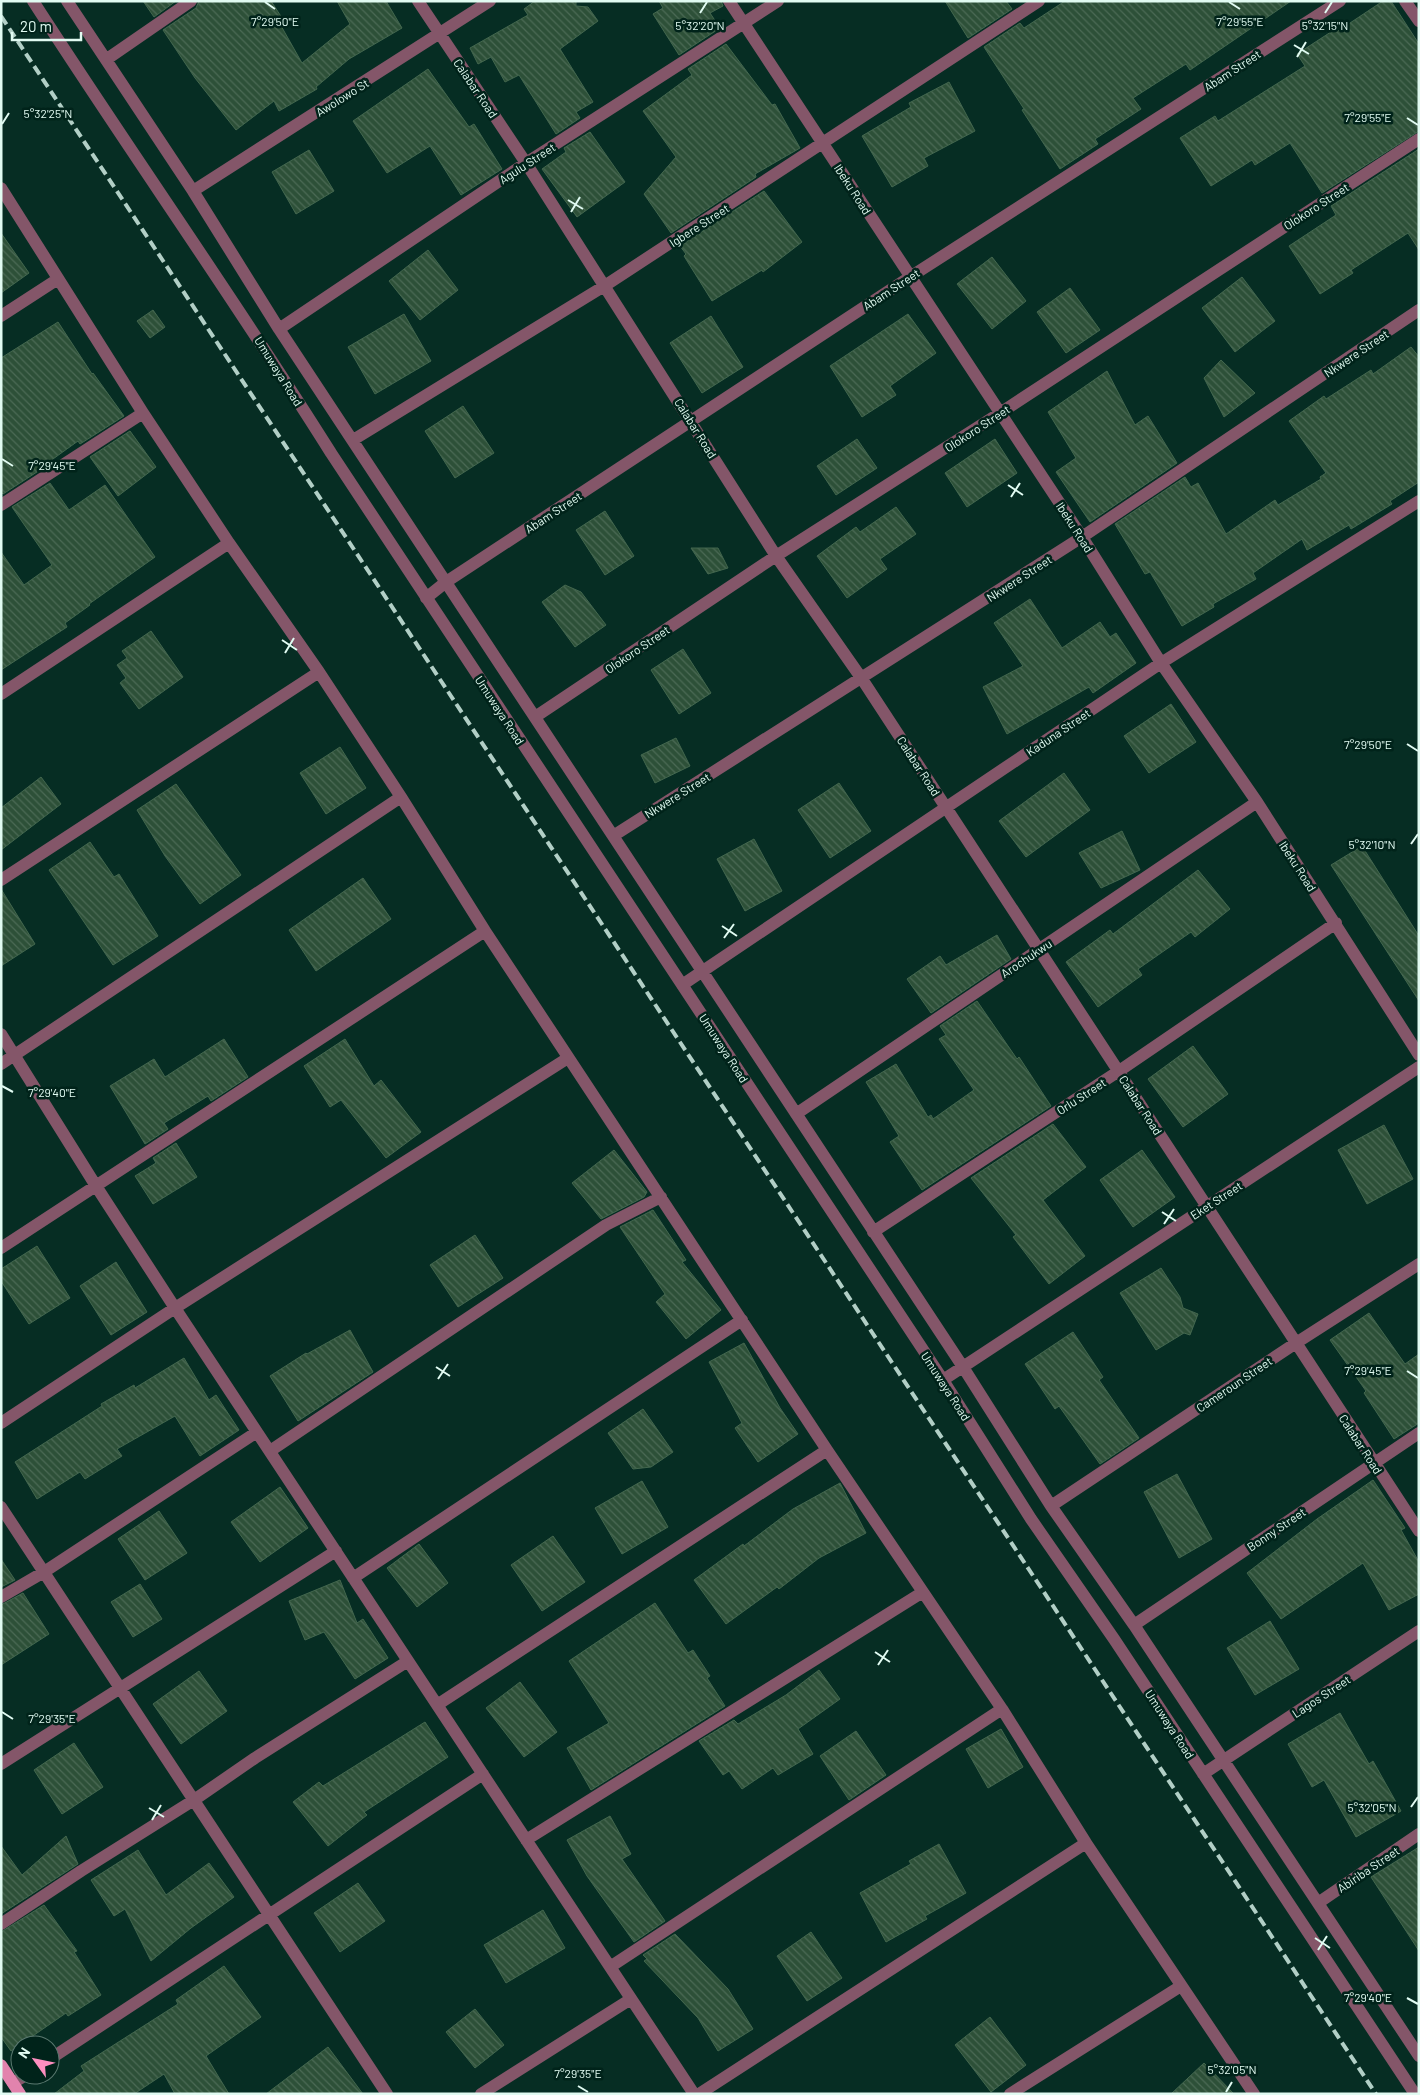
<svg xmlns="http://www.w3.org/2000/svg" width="1420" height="2095" font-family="Barlow,sans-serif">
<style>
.building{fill:url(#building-back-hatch);stroke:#43674e}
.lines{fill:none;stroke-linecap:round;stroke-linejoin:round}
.minor{stroke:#845669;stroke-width:12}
.major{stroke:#e283ad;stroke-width:12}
.rail{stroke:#b2cfc6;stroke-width:4;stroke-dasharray:10 5;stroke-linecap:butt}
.ticks{fill:none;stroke:#e1fbf2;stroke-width:2}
.labels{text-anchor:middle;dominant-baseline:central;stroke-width:5;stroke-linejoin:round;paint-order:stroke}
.street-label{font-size:12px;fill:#e1fbf2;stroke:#00231a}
.ticks-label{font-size:12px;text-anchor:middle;fill:#e1fbf2;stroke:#00231a;stroke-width:5;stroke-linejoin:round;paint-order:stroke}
</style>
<defs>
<pattern id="building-back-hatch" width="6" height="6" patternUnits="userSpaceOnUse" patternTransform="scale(1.25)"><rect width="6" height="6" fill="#2d5038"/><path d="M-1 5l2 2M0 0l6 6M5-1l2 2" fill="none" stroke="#4b6a55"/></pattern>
</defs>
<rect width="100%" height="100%" fill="#062d23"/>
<!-- building -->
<path class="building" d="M 143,1 L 176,1 L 154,17 Z
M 199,1 L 271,1 L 284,21 L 280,24 L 302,63 L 350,24 L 337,1 L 386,1 L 402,28 L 349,59 L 316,87 L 317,89 L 279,111 L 274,101 L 236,130 L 195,78 L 163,30 L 196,8 Z
M 535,1 L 576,1 L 576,6 L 588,7 L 598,21 L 560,49 L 593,102 L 576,112 L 580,118 L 556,134 L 519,75 L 505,82 L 491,57 L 478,64 L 470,48 L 528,15 L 524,9 Z
M 659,1 L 721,1 L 723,6 L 710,13 L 720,28 L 679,55 L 653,14 L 663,8 Z
M 945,1 L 1006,1 L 1012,9 L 968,38 Z
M 1065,1 L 1291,1 L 1190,70 L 1186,64 L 1133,98 L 1141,109 L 1095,139 L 1098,144 L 1060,169 L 1022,110 L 1024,109 L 984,47 L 1020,23 L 1024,28 Z
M 1383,1 L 1391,1 L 1419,44 L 1419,131 L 1322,193 L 1290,143 L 1255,165 L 1252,160 L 1211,186 L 1180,138 L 1215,116 L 1218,121 L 1305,66 L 1297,54 L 1337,28 L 1338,31 Z
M 726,44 L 772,105 L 775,104 L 800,148 L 755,174 L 756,177 L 671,233 L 644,194 L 676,157 L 643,111 L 692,75 L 688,69 Z
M 428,69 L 469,127 L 474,124 L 502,169 L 461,195 L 430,146 L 387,173 L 353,121 Z
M 949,82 L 975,131 L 924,158 L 928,166 L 892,187 L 862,136 L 911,107 L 909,103 Z
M 590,132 L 625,182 L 577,217 L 542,169 L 566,152 L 564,148 Z
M 1419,149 L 1419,250 L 1408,233 L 1351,270 L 1353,273 L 1320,294 L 1289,246 L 1336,215 L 1331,206 Z
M 309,150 L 334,191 L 296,214 L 272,172 Z
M 764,191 L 802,242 L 763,272 L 762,270 L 712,301 L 684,256 L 686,254 L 680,246 Z
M 1,233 L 29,273 L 1,293 Z
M 428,250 L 458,290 L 420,320 L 389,281 Z
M 992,257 L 1026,301 L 992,329 L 957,284 Z
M 1242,277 L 1275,321 L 1235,352 L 1202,308 Z
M 1070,288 L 1100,330 L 1066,353 L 1037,312 Z
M 153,310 L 165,327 L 150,338 L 137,321 Z
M 404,314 L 431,361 L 375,394 L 348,347 Z
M 908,314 L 936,353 L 890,386 L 896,395 L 862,417 L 830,366 Z
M 711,316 L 743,367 L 702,393 L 670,343 Z
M 58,322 L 92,374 L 93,373 L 124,416 L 80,444 L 78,441 L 39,469 L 40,470 L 3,494 L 1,492 L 1,358 Z
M 1411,347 L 1419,357 L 1419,482 L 1390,501 L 1392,504 L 1351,529 L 1349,525 L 1307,550 L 1302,539 L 1253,573 L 1256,579 L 1213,604 L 1214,607 L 1182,626 L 1150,572 L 1145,574 L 1115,524 L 1185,477 L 1191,487 L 1198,483 L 1226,534 L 1275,500 L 1278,505 L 1321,479 L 1320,477 L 1326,473 L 1289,421 L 1324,396 L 1326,399 L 1371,370 L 1373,374 Z
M 1221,360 L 1255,393 L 1224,417 L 1204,378 Z
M 1107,371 L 1135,425 L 1148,416 L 1177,463 L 1090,522 L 1056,472 L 1076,458 L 1048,412 Z
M 463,406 L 494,453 L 455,478 L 425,431 Z
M 130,431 L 156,467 L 118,496 L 90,457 Z
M 857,439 L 877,468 L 836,495 L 817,466 Z
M 995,439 L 1017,473 L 967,507 L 945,473 Z
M 50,483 L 69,510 L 105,485 L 155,557 L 89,604 L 90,605 L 65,623 L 67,627 L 1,670 L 1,552 L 24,585 L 52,565 L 12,507 Z
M 896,507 L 916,534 L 880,559 L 887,569 L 847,598 L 817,556 L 856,527 L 860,532 Z
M 605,511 L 634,556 L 605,575 L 576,530 Z
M 691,548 L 718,548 L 728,568 L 708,574 Z
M 565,585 L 581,592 L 606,625 L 575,647 L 542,602 Z
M 1030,599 L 1062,648 L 1100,622 L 1110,637 L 1116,633 L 1136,663 L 1093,693 L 1089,687 L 1007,734 L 983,687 L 1023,666 L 994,623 Z
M 151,631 L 183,677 L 139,709 L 120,683 L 126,678 L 117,665 L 127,658 L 122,651 Z
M 683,649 L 711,693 L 679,714 L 651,670 Z
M 1171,704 L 1196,742 L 1149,773 L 1124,736 Z
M 676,738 L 690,766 L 655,783 L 641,755 Z
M 340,747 L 366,788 L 326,814 L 300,773 Z
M 1064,773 L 1090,810 L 1026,857 L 999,821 Z
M 41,777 L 61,804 L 1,850 L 1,808 Z
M 839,783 L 871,831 L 830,858 L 798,810 Z
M 176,784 L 241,875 L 200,904 L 165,856 L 137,810 Z
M 1122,831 L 1140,870 L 1101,888 L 1079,853 Z
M 754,839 L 782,891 L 745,911 L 717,859 Z
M 90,842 L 114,877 L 119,874 L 158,936 L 113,965 L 49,870 Z
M 1362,846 L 1419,936 L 1419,1001 L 1331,865 Z
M 1198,870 L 1230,909 L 1195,937 L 1191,932 L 1138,969 L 1142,975 L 1098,1007 L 1066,962 L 1110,930 L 1113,934 Z
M 363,878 L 391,919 L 316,971 L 289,930 Z
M 1,889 L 35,944 L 1,966 Z
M 997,935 L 1011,959 L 931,1013 L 907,979 L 940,956 L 946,965 Z
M 977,1001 L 1017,1059 L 1019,1057 L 1051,1106 L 922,1190 L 890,1142 L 899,1136 L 866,1082 L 896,1064 L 928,1117 L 931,1115 L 933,1119 L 974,1090 L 939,1039 L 946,1035 L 940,1026 Z
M 224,1039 L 248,1077 L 211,1101 L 208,1096 L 164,1123 L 168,1129 L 145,1144 L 110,1086 L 154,1059 L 165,1077 Z
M 345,1039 L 374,1086 L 381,1080 L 421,1132 L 386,1158 L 341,1100 L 330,1107 L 304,1066 Z
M 1193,1046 L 1228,1094 L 1183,1127 L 1148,1079 Z
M 1053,1124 L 1086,1167 L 1043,1200 L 1085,1256 L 1049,1284 L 1013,1237 L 1016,1235 L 971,1178 Z
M 1384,1125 L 1413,1179 L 1367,1204 L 1338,1150 Z
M 176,1143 L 197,1177 L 153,1204 L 135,1176 L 156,1163 L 153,1158 Z
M 614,1150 L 647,1192 L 644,1197 L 601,1219 L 572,1183 Z
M 1142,1150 L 1175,1197 L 1133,1227 L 1100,1180 Z
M 653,1210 L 686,1260 L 682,1262 L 721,1310 L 686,1339 L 656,1302 L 665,1294 L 620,1227 Z
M 475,1235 L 503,1278 L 458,1307 L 430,1265 Z
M 37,1246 L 70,1298 L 29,1324 L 1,1281 L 1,1269 Z
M 116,1262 L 147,1312 L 111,1335 L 80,1286 Z
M 1161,1268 L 1180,1297 L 1183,1308 L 1198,1314 L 1190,1335 L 1184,1333 L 1156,1350 L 1120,1293 Z
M 1369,1313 L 1405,1364 L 1419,1354 L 1419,1423 L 1394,1439 L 1364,1393 L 1366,1391 L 1330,1340 Z
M 350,1330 L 373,1372 L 298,1421 L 270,1376 L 306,1353 L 307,1354 Z
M 1073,1332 L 1103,1377 L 1099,1380 L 1139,1438 L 1100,1464 L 1059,1406 L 1055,1409 L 1025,1364 Z
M 744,1343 L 780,1408 L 798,1434 L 758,1462 L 735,1428 L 742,1423 L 709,1362 Z
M 184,1358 L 209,1400 L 216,1395 L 239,1430 L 200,1456 L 175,1416 L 117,1449 L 122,1456 L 85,1479 L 80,1472 L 37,1499 L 15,1462 L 102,1406 L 101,1404 L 134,1385 L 135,1388 Z
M 643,1409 L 673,1452 L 651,1467 L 633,1469 L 608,1433 Z
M 1177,1474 L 1212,1539 L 1179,1558 L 1144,1492 Z
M 1373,1480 L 1405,1528 L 1401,1530 L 1419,1562 L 1419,1594 L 1389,1610 L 1363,1563 L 1281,1619 L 1247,1573 L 1317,1519 Z
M 642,1481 L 668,1527 L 622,1554 L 595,1508 Z
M 840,1483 L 866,1533 L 819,1558 L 779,1589 L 777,1587 L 726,1624 L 694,1580 L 743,1544 L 744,1546 L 793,1509 Z
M 280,1487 L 308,1528 L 260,1562 L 231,1522 Z
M 159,1511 L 187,1553 L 145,1580 L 118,1539 Z
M 553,1536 L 585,1582 L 542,1611 L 511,1565 Z
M 419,1544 L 448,1583 L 417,1607 L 387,1568 Z
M 1,1559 L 15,1580 L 1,1587 Z
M 340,1580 L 357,1623 L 363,1619 L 388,1658 L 355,1679 L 324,1632 L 305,1640 L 289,1601 Z
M 140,1584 L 162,1619 L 133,1637 L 111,1602 Z
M 23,1593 L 49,1634 L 1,1665 L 1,1605 Z
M 655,1603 L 688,1653 L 693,1650 L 710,1676 L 707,1678 L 725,1706 L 591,1790 L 567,1748 L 609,1723 L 569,1661 Z
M 1270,1621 L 1299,1669 L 1255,1695 L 1227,1648 Z
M 819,1670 L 840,1699 L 798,1729 L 813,1754 L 778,1775 L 773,1768 L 742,1789 L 729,1771 L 723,1775 L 699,1741 L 734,1720 L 738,1724 L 786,1695 Z
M 199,1671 L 227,1711 L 181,1744 L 153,1704 Z
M 520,1682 L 557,1732 L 524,1757 L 486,1708 Z
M 1340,1713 L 1369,1764 L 1373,1761 L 1401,1811 L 1356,1837 L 1324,1780 L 1312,1787 L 1288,1744 Z
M 425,1722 L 448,1757 L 364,1812 L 367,1815 L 328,1846 L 293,1802 L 319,1782 L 323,1786 Z
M 1001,1729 L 1023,1767 L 988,1788 L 966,1749 Z
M 856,1731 L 886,1775 L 849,1800 L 820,1756 Z
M 74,1743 L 103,1787 L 62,1814 L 34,1770 Z
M 610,1816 L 631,1854 L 622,1859 L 665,1921 L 634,1942 L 587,1876 L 567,1840 Z
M 66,1836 L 78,1864 L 1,1914 L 1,1846 L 22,1875 Z
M 939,1844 L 966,1893 L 925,1916 L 927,1919 L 886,1942 L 860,1893 L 911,1864 L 909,1861 Z
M 1419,1847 L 1419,1951 L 1371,1877 Z
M 138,1850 L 166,1895 L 209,1863 L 234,1897 L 191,1928 L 151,1961 L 125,1909 L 114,1916 L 91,1880 Z
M 358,1883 L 385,1921 L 340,1952 L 314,1913 Z
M 44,1905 L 77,1951 L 74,1952 L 101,1995 L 68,2016 L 66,2013 L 11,2051 L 1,2037 L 1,1932 Z
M 543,1910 L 565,1948 L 506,1983 L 484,1945 Z
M 811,1932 L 842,1978 L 807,2001 L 777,1956 Z
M 675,1934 L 728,1989 L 753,2029 L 718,2051 L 698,2018 L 644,1961 L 647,1959 L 643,1955 Z
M 224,1966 L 261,2017 L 206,2056 L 229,2094 L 175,2094 L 164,2074 L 134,2094 L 54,2094 L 84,2071 L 81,2066 L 178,2004 L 176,2000 Z
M 475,2009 L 504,2045 L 475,2068 L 446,2032 Z
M 990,2017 L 1026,2065 L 991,2092 L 955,2045 Z
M 328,2047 L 363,2094 L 266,2094 Z
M 1204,2063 L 1234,2094 L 1171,2094 Z"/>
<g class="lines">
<!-- minor -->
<path class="minor" d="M 33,1 C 131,153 235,300 331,453 L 943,1380 L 1031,1519 L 1114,1639 L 1415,2094
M 67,1 L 193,191 L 279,329 L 963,1367 L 1051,1506 L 1134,1625 L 1419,2056
M 418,1 L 526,163 L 776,556 L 862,679 L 1419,1531
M 729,1 L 1082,537 L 1161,663 L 1257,802 L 1419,1055
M 1405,1 L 1419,21
M 107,59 L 191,1
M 1,188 L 143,413 L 229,543 L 319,672 L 401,797 L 485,931 L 827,1450 L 1002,1709 L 1086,1843 L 1254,2094
M 193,191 L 490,1
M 1,316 L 58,279
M 279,329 L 526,163 L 778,1
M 353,440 L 606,285 L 1039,1
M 1,505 L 143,413
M 426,598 L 446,582 L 910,277 L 1340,1
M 1,694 L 229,543
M 535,717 L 776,556 L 1000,413 L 1419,139
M 613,836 L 1082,537 L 1419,310
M 1,880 L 319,672
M 682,985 L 1161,663 L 1419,501
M 1,1034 L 96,1186 L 175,1308 L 694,2094
M 1,1064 L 401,797
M 796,1114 L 1257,802
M 873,1232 L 1119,1071 L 1336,923
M 1,1248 L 485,931
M 943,1380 L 1419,1067
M 1,1423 L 175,1308 L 568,1058
M 270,1451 L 606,1225 L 661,1197
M 1051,1506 L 1296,1343 L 1419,1264
M 1,1507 L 387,2094
M 353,1578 L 742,1320
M 1,1597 L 44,1572 L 257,1432
M 1134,1625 L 1419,1433
M 437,1705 L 827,1450
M 1,1764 L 336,1551
M 1203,1774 L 1419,1631
M 526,1840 L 923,1592
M 1318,1903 L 1419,1834
M 1,1924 L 81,1871 L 194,1800 L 255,1758 L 408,1661
M 610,1967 L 1002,1709
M 50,2059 L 483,1774
M 13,2083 L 26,2075
M 481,2094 L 631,1999
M 699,2094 L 1086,1843
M 1010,2094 L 1181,1986"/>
<!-- major -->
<path class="major" d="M 1,2065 L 20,2094"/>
<!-- rail -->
<path class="rail" d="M 1,16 L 1376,2094"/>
</g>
<!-- ticks -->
<path class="ticks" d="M 265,2 L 275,9M 1229,2 L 1240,9M 700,13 L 707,2M 1325,13 L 1332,2M 1294,45 L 1309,54M 1297,57 L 1306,42M 1407,118 L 1418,125M 2,124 L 9,113M 568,200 L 583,209M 571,212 L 580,197M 2,459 L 13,466M 1008,485 L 1023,495M 1011,497 L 1020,483M 282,640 L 297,650M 285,653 L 294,638M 1407,744 L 1418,751M 1411,844 L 1418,834M 722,926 L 737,936M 724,938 L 734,924M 2,1086 L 13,1092M 1162,1212 L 1176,1221M 1164,1224 L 1174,1209M 436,1367 L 450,1376M 1407,1371 L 1418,1378M 438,1379 L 448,1364M 875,1652 L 890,1662M 878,1665 L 888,1650M 2,1712 L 13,1719M 1411,1807 L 1418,1797M 149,1808 L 164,1817M 152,1820 L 161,1805M 1315,1938 L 1330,1948M 1318,1950 L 1327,1936M 1407,1998 L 1418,2004M 578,2086 L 588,2092M 1226,2092 L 1232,2082"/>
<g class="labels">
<!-- street labels -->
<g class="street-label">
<text transform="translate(1232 70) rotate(-33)">Abam Street</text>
<text transform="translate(476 88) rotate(56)">Calabar Road</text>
<text transform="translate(342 97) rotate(-32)">Awolowo St</text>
<text transform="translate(527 163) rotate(-33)">Agulu Street</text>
<text transform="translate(853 189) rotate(57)">Ibeku Road</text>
<text transform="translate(1316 206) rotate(-33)">Olokoro Street</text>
<text transform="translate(699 225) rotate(-33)">Igbere Street</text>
<text transform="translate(891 289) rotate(-33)">Abam Street</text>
<text transform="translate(1356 353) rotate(-34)">Nkwere Street</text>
<text transform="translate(279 371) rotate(58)">Umuwaya Road</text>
<text transform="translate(696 428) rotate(58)">Calabar Road</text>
<text transform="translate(977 428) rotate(-33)">Olokoro Street</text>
<text transform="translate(553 512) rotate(-33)">Abam Street</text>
<text transform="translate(1075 527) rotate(57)">Ibeku Road</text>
<text transform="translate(1019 578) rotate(-33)">Nkwere Street</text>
<text transform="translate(637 649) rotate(-34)">Olokoro Street</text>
<text transform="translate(500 710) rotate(57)">Umuwaya Road</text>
<text transform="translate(1058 732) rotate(-34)">Kaduna Street</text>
<text transform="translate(919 766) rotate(57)">Calabar Road</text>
<text transform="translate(677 795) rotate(-32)">Nkwere Street</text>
<text transform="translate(1298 866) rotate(57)">Ibeku Road</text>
<text transform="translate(1026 958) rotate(-34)">Arochukwu</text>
<text transform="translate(724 1048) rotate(57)">Umuwaya Road</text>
<text transform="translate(1081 1096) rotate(-33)">Orlu Street</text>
<text transform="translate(1141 1105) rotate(57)">Calabar Road</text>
<text transform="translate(1216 1200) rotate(-33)">Eket Street</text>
<text transform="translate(1234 1384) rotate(-34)">Cameroun Street</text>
<text transform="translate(946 1386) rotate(57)">Umuwaya Road</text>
<text transform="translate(1361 1444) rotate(57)">Calabar Road</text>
<text transform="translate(1276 1529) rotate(-34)">Bonny Street</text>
<text transform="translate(1321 1696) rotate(-33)">Lagos Street</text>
<text transform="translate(1170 1724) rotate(57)">Umuwaya Road</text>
<text transform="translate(1368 1869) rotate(-34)">Abiriba Street</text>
</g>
</g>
<g class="ticks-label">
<text x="275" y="26">7°29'50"E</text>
<text x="1240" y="26">7°29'55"E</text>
<text x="700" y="30">5°32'20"N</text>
<text x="1325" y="30">5°32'15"N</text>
<text x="48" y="118">5°32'25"N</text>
<text x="1368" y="122">7°29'55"E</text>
<text x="52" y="470">7°29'45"E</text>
<text x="1368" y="749">7°29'50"E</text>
<text x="1372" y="849">5°32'10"N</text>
<text x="52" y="1097">7°29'40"E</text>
<text x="1368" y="1375">7°29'45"E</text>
<text x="52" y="1723">7°29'35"E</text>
<text x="1372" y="1812">5°32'05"N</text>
<text x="1368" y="2002">7°29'40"E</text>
<text x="1232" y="2074">5°32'05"N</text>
<text x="578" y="2078">7°29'35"E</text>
</g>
<!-- border -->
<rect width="1420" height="2095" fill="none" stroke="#e1fbf2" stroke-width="5"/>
<!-- north arrow -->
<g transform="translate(35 2060) rotate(303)"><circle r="24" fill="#00231a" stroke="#5a7970"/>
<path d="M0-4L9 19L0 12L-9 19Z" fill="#fd8ebf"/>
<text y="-8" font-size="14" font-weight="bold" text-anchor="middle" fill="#e1fbf2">N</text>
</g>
<!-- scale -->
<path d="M12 32v8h69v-8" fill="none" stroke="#e1fbf2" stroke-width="2.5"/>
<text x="20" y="32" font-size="15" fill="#e1fbf2" stroke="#00231a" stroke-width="4" paint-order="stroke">20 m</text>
</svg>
